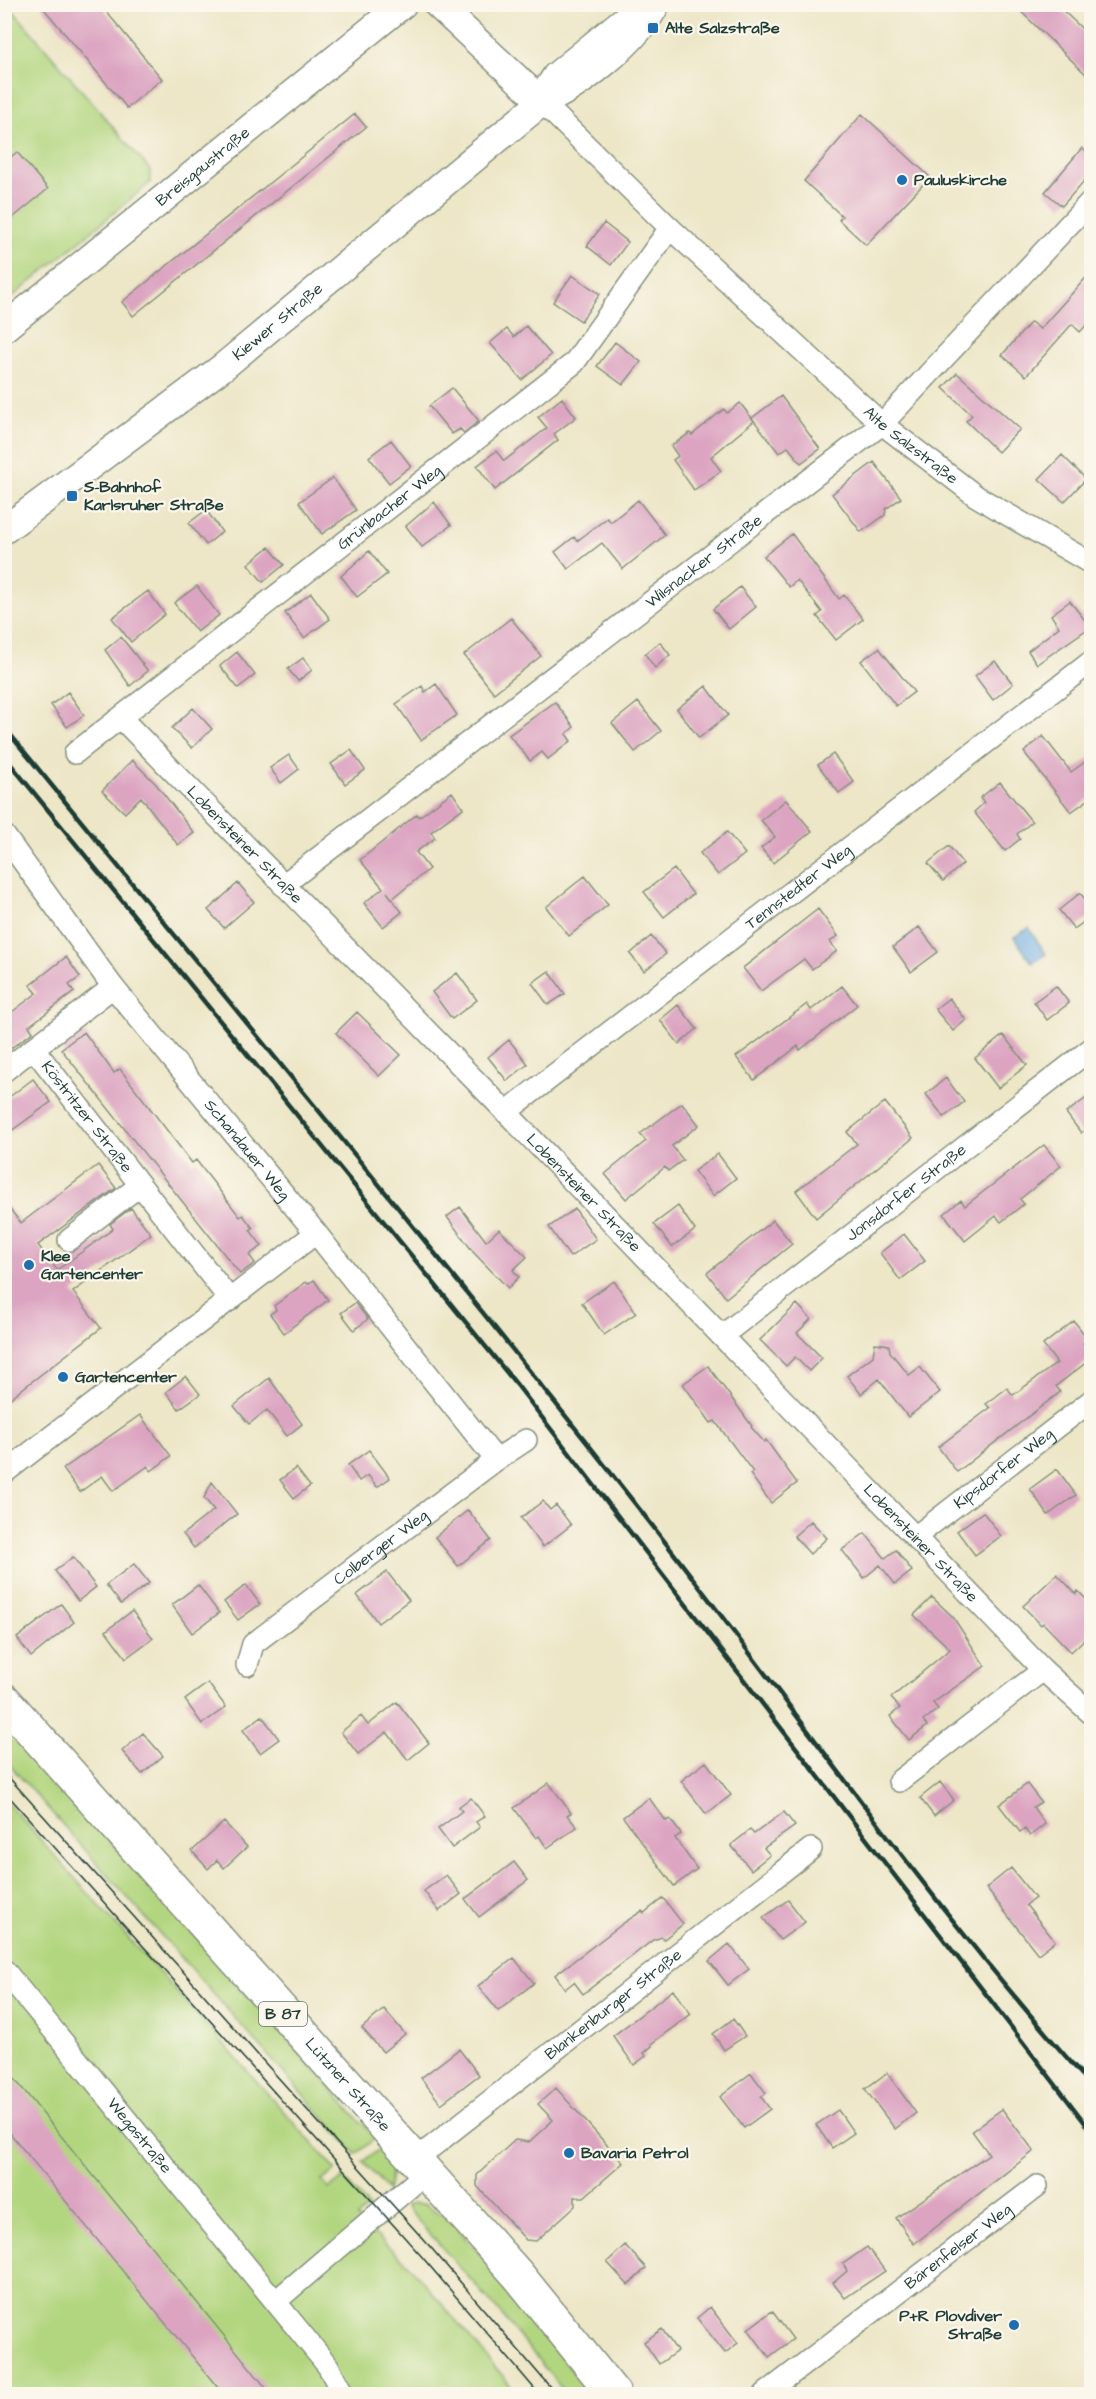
<svg xmlns="http://www.w3.org/2000/svg" width="1096" height="2399" font-family="'Architects Daughter',sans-serif">
<style>
.green{fill:#b2d67f;stroke:#688a5a;stroke-width:1.5}
.water{fill:#70ade2;stroke:#48758b;stroke-width:1.5}
.building{fill:#dca4c1}
.lines{fill:none;stroke-linecap:round;stroke-linejoin:round}
.minor-casing{stroke:#86927e;stroke-width:24}
.tertiary-casing{stroke:#86927e;stroke-width:30}
.primary-casing{stroke:#86927e;stroke-width:36}
.minor{stroke:#fff;stroke-width:21}
.tertiary{stroke:#fff;stroke-width:27}
.primary{stroke:#fff;stroke-width:33}
.tram{stroke:#1f3d34;stroke-width:1.5}
.rail{stroke:#1f3d34;stroke-width:4.5}
.poi-dot{fill:#1f6fb2;stroke:#fbf7ec;stroke-width:2}
.labels{text-anchor:middle;dominant-baseline:central;stroke-width:4.5;stroke-linejoin:round;paint-order:stroke}
.shield{fill:#fbf7ec;stroke:#61756b;stroke-width:1.5}
.shield-label{font-size:15px;font-weight:bold;fill:#1f3d34}
.poi-label{font-size:16px;font-weight:bold;fill:#1f3d34;stroke:#fbf7ec;text-anchor:start}
.street-label{font-size:16px;fill:#1f3d34;stroke:#fbf7ec}
</style>
<rect width="100%" height="100%" fill="#fbf7ec"/>
<filter id="ink" filterUnits="userSpaceOnUse"><feTurbulence type="fractalNoise" baseFrequency=".0167" numOctaves="2"/><feDisplacementMap in="SourceGraphic" scale="12" xChannelSelector="R" yChannelSelector="G"/><feConvolveMatrix kernelMatrix="1 2 1 2 8 2 1 2 1" color-interpolation-filters="sRGB"/></filter>
<filter id="wash" filterUnits="userSpaceOnUse"><feTurbulence type="fractalNoise" baseFrequency=".008" numOctaves="4" result="noise"/><feDisplacementMap in="SourceGraphic" scale="24" xChannelSelector="R" yChannelSelector="G"/><feGaussianBlur stdDeviation="1.35" result="paint"/><feColorMatrix in="noise" values="0 0 0 0 0 0 0 0 0 0 0 0 0 0 0 0 0 1.4 0 .05"/><feComposite in="paint" operator="in"/></filter>
<g filter="url(#wash)">
<rect width="100%" height="100%" fill="#ede6c7"/>
<!-- green -->
<path class="green" d="M 10,7 L 150,170 L 150,183 L 5,303 L 4,12 Z
M 4,1721 L 375,2138 L 356,2154 L 5,1760 Z
M 4,1799 L 336,2170 L 322,2181 L 329,2189 L 343,2178 L 369,2207 L 357,2218 L 410,2266 L 518,2394 L 5,2394 Z
M 382,2146 L 392,2167 L 388,2190 L 363,2162 Z
M 413,2204 L 425,2204 L 451,2221 L 522,2302 L 589,2394 L 566,2394 L 502,2315 L 405,2206 Z"/>
<!-- water -->
<path class="water" d="M 1029,928 L 1046,954 L 1032,963 L 1014,937 Z"/>
<g id="blocks">
<!-- building -->
<path class="building" d="M 40,4 L 100,4 L 162,79 L 127,108 Z
M 1013,4 L 1056,4 L 1092,38 L 1092,80 Z
M 355,114 L 366,127 L 133,316 L 122,302 Z
M 862,114 L 930,177 L 866,245 L 839,220 L 842,216 L 804,181 Z
M 1082,148 L 1092,156 L 1092,172 L 1062,206 L 1045,192 Z
M 17,152 L 48,189 L 4,225 L 4,162 Z
M 604,223 L 628,242 L 611,265 L 587,246 Z
M 1092,271 L 1092,319 L 1080,332 L 1072,324 L 1026,376 L 1002,355 L 1031,322 L 1040,329 Z
M 572,275 L 600,294 L 581,321 L 553,302 Z
M 526,326 L 551,355 L 522,380 L 490,343 L 507,329 L 514,337 Z
M 615,342 L 641,362 L 623,385 L 597,366 Z
M 957,373 L 1020,429 L 998,452 L 966,421 L 972,415 L 943,388 Z
M 452,388 L 479,421 L 464,433 L 460,429 L 452,434 L 429,406 Z
M 781,396 L 820,449 L 801,463 L 788,447 L 779,453 L 752,418 Z
M 562,398 L 576,417 L 554,434 L 558,440 L 495,490 L 477,466 L 496,451 L 504,461 L 547,428 L 538,417 Z
M 740,403 L 754,421 L 711,457 L 721,471 L 694,490 L 673,460 L 678,456 L 671,446 L 690,433 L 692,435 L 724,409 L 727,413 Z
M 391,440 L 411,466 L 389,483 L 369,457 Z
M 1062,455 L 1086,479 L 1064,502 L 1039,479 Z
M 874,462 L 901,498 L 886,509 L 885,515 L 861,532 L 832,494 Z
M 333,478 L 356,510 L 322,534 L 299,502 Z
M 638,500 L 665,535 L 623,569 L 602,543 L 568,569 L 555,552 L 574,537 L 577,541 L 607,518 L 611,522 Z
M 434,502 L 451,525 L 422,547 L 406,526 Z
M 206,510 L 222,532 L 206,545 L 189,523 Z
M 792,534 L 839,599 L 844,595 L 863,619 L 836,640 L 817,616 L 822,612 L 797,580 L 789,587 L 764,556 Z
M 269,547 L 284,565 L 263,582 L 248,564 Z
M 369,551 L 387,574 L 357,597 L 341,576 Z
M 197,586 L 219,615 L 197,632 L 174,603 Z
M 740,587 L 756,607 L 729,629 L 713,609 Z
M 148,591 L 165,614 L 131,642 L 112,618 Z
M 311,593 L 330,619 L 304,638 L 285,613 Z
M 1070,601 L 1090,627 L 1037,664 L 1028,651 L 1059,627 L 1051,615 Z
M 511,618 L 541,656 L 494,693 L 464,655 Z
M 121,637 L 148,671 L 130,686 L 105,650 Z
M 660,642 L 670,655 L 655,668 L 645,654 Z
M 879,648 L 914,692 L 896,706 L 861,661 Z
M 237,652 L 255,675 L 238,688 L 220,666 Z
M 303,658 L 312,670 L 298,681 L 288,669 Z
M 995,661 L 1013,684 L 993,700 L 975,676 Z
M 436,684 L 457,715 L 421,740 L 396,704 L 422,686 L 425,692 Z
M 706,686 L 728,715 L 699,738 L 677,709 Z
M 68,692 L 84,715 L 67,727 L 51,705 Z
M 555,702 L 574,727 L 566,734 L 571,741 L 548,759 L 542,752 L 530,761 L 509,735 Z
M 638,702 L 661,731 L 635,752 L 612,723 Z
M 193,708 L 212,729 L 192,748 L 172,728 Z
M 1043,736 L 1071,772 L 1092,757 L 1092,797 L 1071,812 L 1024,752 Z
M 351,750 L 365,770 L 345,784 L 331,764 Z
M 833,754 L 854,782 L 839,793 L 818,765 Z
M 289,755 L 299,769 L 281,783 L 270,768 Z
M 132,760 L 156,784 L 194,833 L 178,845 L 141,797 L 125,813 L 102,791 Z
M 1000,782 L 1032,822 L 1017,834 L 1020,839 L 1005,851 L 974,812 L 984,803 L 980,798 Z
M 452,792 L 463,808 L 431,832 L 435,838 L 416,852 L 429,869 L 392,899 L 387,892 L 402,912 L 383,927 L 364,903 L 383,888 L 360,860 L 417,814 L 419,817 Z
M 786,800 L 812,831 L 773,863 L 761,848 L 775,837 L 761,820 Z
M 727,832 L 745,854 L 718,875 L 700,853 Z
M 949,846 L 963,864 L 943,881 L 928,863 Z
M 674,869 L 693,894 L 664,917 L 644,892 Z
M 585,876 L 608,905 L 569,936 L 546,907 Z
M 238,883 L 254,902 L 224,928 L 208,910 Z
M 1080,893 L 1092,908 L 1092,916 L 1074,929 L 1059,910 Z
M 818,909 L 838,936 L 830,942 L 837,951 L 812,969 L 804,959 L 761,991 L 743,968 Z
M 919,927 L 938,952 L 911,972 L 893,947 Z
M 651,936 L 666,954 L 644,971 L 630,954 Z
M 66,957 L 80,977 L 69,985 L 74,992 L 29,1026 L 33,1032 L 4,1053 L 4,1018 L 37,993 L 30,985 Z
M 549,971 L 565,994 L 548,1005 L 532,983 Z
M 457,973 L 477,1000 L 452,1019 L 432,992 Z
M 842,986 L 857,1005 L 800,1050 L 798,1046 L 754,1080 L 736,1057 L 807,1004 L 811,1010 Z
M 1056,986 L 1069,1003 L 1047,1020 L 1034,1002 Z
M 949,998 L 966,1020 L 953,1031 L 935,1009 Z
M 678,1005 L 697,1029 L 679,1044 L 660,1020 Z
M 357,1012 L 401,1055 L 379,1076 L 336,1033 Z
M 84,1032 L 114,1073 L 120,1069 L 192,1163 L 196,1160 L 240,1217 L 243,1215 L 253,1228 L 250,1230 L 262,1246 L 249,1255 L 255,1263 L 240,1274 L 61,1049 Z
M 1003,1035 L 1027,1065 L 998,1088 L 975,1058 Z
M 509,1040 L 528,1064 L 507,1081 L 488,1057 Z
M 946,1078 L 964,1102 L 944,1117 L 926,1094 Z
M 33,1079 L 51,1102 L 4,1136 L 4,1101 Z
M 1092,1094 L 1092,1124 L 1081,1133 L 1066,1113 Z
M 885,1102 L 913,1138 L 816,1218 L 796,1191 L 857,1144 L 847,1132 Z
M 682,1103 L 699,1125 L 672,1146 L 683,1160 L 668,1171 L 665,1167 L 626,1199 L 605,1174 L 646,1141 L 640,1134 Z
M 1044,1145 L 1061,1166 L 1020,1199 L 1024,1204 L 1001,1222 L 996,1216 L 965,1241 L 944,1214 L 961,1200 L 965,1206 Z
M 718,1154 L 736,1178 L 713,1196 L 694,1171 Z
M 98,1165 L 116,1188 L 38,1245 L 57,1270 L 113,1229 L 110,1224 L 131,1208 L 151,1234 L 73,1292 L 101,1328 L 4,1403 L 4,1202 L 21,1223 Z
M 678,1206 L 695,1230 L 672,1247 L 654,1224 Z
M 460,1207 L 486,1241 L 499,1229 L 527,1257 L 513,1270 L 519,1277 L 508,1288 L 474,1253 L 447,1217 Z
M 575,1209 L 596,1239 L 570,1257 L 549,1227 Z
M 773,1220 L 792,1244 L 726,1298 L 707,1273 Z
M 904,1234 L 925,1261 L 900,1280 L 880,1253 Z
M 314,1280 L 328,1300 L 284,1333 L 270,1314 L 276,1310 L 274,1306 L 306,1282 L 308,1284 Z
M 614,1281 L 636,1313 L 604,1335 L 582,1303 Z
M 355,1303 L 368,1319 L 354,1330 L 341,1313 Z
M 797,1304 L 811,1319 L 797,1333 L 822,1358 L 809,1371 L 795,1357 L 786,1366 L 760,1340 Z
M 1074,1321 L 1088,1339 L 1083,1343 L 1092,1358 L 1056,1386 L 1060,1392 L 957,1472 L 938,1447 L 990,1408 L 986,1404 L 1007,1388 L 1013,1395 L 1057,1363 L 1043,1345 Z
M 875,1343 L 889,1345 L 890,1352 L 909,1375 L 920,1367 L 940,1392 L 908,1417 L 879,1379 L 861,1394 L 847,1376 L 873,1356 Z
M 708,1366 L 752,1426 L 751,1427 L 764,1442 L 766,1440 L 797,1483 L 771,1503 L 750,1474 L 753,1472 L 715,1421 L 711,1423 L 683,1384 Z
M 186,1376 L 200,1394 L 179,1409 L 166,1392 Z
M 269,1378 L 302,1424 L 287,1436 L 267,1410 L 249,1424 L 234,1406 Z
M 140,1415 L 171,1456 L 151,1471 L 148,1466 L 113,1491 L 102,1476 L 80,1492 L 63,1469 Z
M 369,1450 L 390,1478 L 377,1487 L 368,1475 L 359,1481 L 348,1465 Z
M 296,1468 L 310,1486 L 294,1498 L 280,1480 Z
M 1057,1469 L 1076,1495 L 1048,1515 L 1030,1489 Z
M 212,1482 L 237,1514 L 194,1548 L 183,1534 L 214,1510 L 204,1498 Z
M 543,1501 L 550,1510 L 556,1505 L 571,1525 L 543,1547 L 521,1518 Z
M 468,1510 L 491,1540 L 458,1566 L 435,1537 Z
M 983,1512 L 1001,1536 L 975,1555 L 957,1531 Z
M 811,1521 L 827,1538 L 810,1554 L 794,1536 Z
M 865,1533 L 885,1558 L 896,1550 L 912,1571 L 895,1584 L 880,1565 L 864,1578 L 842,1550 Z
M 73,1557 L 96,1587 L 78,1601 L 55,1571 Z
M 134,1564 L 149,1583 L 121,1604 L 106,1585 Z
M 387,1572 L 409,1600 L 378,1623 L 357,1595 Z
M 1057,1574 L 1076,1594 L 1078,1591 L 1092,1605 L 1092,1632 L 1071,1652 L 1043,1623 L 1041,1625 L 1023,1606 Z
M 198,1585 L 219,1613 L 192,1633 L 172,1605 Z
M 246,1585 L 260,1604 L 238,1620 L 224,1602 Z
M 932,1597 L 953,1617 L 985,1666 L 933,1703 L 938,1709 L 923,1721 L 927,1726 L 909,1740 L 890,1716 L 900,1708 L 891,1698 L 950,1649 L 914,1615 Z
M 61,1604 L 74,1622 L 31,1657 L 17,1638 Z
M 132,1611 L 153,1638 L 126,1658 L 106,1631 Z
M 208,1683 L 226,1707 L 202,1724 L 185,1700 Z
M 397,1702 L 429,1743 L 408,1760 L 387,1732 L 358,1754 L 341,1732 L 361,1716 L 368,1725 Z
M 262,1716 L 279,1739 L 260,1753 L 243,1730 Z
M 143,1733 L 163,1756 L 142,1774 L 122,1751 Z
M 706,1762 L 731,1795 L 706,1814 L 681,1781 Z
M 940,1782 L 954,1800 L 934,1816 L 920,1798 Z
M 549,1783 L 571,1813 L 567,1815 L 577,1827 L 547,1848 L 539,1836 L 536,1838 L 514,1808 Z
M 1027,1784 L 1041,1802 L 1033,1807 L 1045,1824 L 1030,1836 L 1025,1829 L 1020,1832 L 999,1805 Z
M 471,1798 L 485,1816 L 476,1822 L 480,1827 L 452,1848 L 438,1829 L 462,1811 L 458,1807 Z
M 649,1798 L 666,1821 L 670,1819 L 681,1834 L 675,1838 L 697,1869 L 674,1886 L 623,1817 Z
M 784,1812 L 795,1826 L 764,1848 L 770,1855 L 751,1870 L 731,1845 L 750,1830 L 754,1834 Z
M 224,1822 L 247,1847 L 224,1868 L 217,1860 L 208,1869 L 192,1851 Z
M 514,1862 L 528,1880 L 479,1917 L 465,1899 Z
M 1011,1868 L 1035,1898 L 1026,1905 L 1055,1941 L 1038,1954 L 986,1888 Z
M 446,1875 L 461,1894 L 439,1911 L 424,1891 Z
M 663,1898 L 683,1924 L 664,1939 L 662,1937 L 653,1940 L 583,1994 L 574,1982 L 565,1989 L 555,1975 L 625,1922 L 642,1911 L 644,1913 Z
M 788,1900 L 805,1922 L 780,1940 L 763,1918 Z
M 729,1944 L 749,1969 L 728,1985 L 709,1961 Z
M 514,1958 L 534,1983 L 498,2011 L 478,1986 Z
M 673,1990 L 691,2014 L 651,2044 L 652,2046 L 644,2053 L 646,2056 L 634,2065 L 613,2036 Z
M 384,2009 L 405,2034 L 383,2052 L 362,2028 Z
M 733,2019 L 745,2036 L 724,2050 L 713,2034 Z
M 459,2049 L 479,2075 L 441,2104 L 421,2078 Z
M 4,2066 L 221,2332 L 271,2394 L 223,2394 L 73,2210 L 4,2126 Z
M 751,2073 L 766,2093 L 761,2097 L 770,2109 L 744,2128 L 720,2097 Z
M 887,2073 L 916,2113 L 895,2129 L 865,2089 Z
M 556,2088 L 623,2163 L 584,2197 L 575,2197 L 575,2206 L 536,2241 L 526,2240 L 477,2186 L 477,2175 L 515,2140 L 529,2142 L 553,2120 L 538,2104 Z
M 1002,2109 L 1034,2151 L 914,2244 L 896,2218 L 989,2154 L 972,2131 Z
M 838,2110 L 854,2133 L 832,2148 L 816,2125 Z
M 625,2245 L 646,2268 L 628,2285 L 607,2262 Z
M 867,2247 L 885,2271 L 845,2298 L 833,2283 L 847,2271 L 843,2264 Z
M 710,2307 L 738,2343 L 725,2353 L 697,2318 Z
M 772,2311 L 793,2339 L 769,2357 L 748,2329 Z
M 662,2329 L 677,2351 L 659,2364 L 644,2342 Z"/>
</g>
</g>
<g filter="url(#ink)">
<use href="#blocks" fill-opacity="0" stroke="#86927e" stroke-width="1.5"/>
<g class="lines">
<!-- minor casing -->
<g class="minor-casing">
<g id="minor">
<path id="s1" d="M 542,102 L 670,228 L 882,424 L 976,496 L 1092,564"/>
<path id="s2" d="M 121,718 L 506,1112 L 1043,1670 L 1092,1714"/>
<path id="s3" d="M 75,753 L 574,363 L 670,228"/>
<path id="s4" d="M 4,835 L 113,987 L 316,1233 L 496,1460"/>
<path id="s5" d="M 283,885 L 882,424 L 1092,200"/>
<path id="s6" d="M 34,1049 L 230,1300"/>
<path d="M 4,1071 L 113,987"/>
<path id="s7" d="M 506,1112 L 1092,661"/>
<path d="M 69,1240 L 139,1186"/>
<path id="s8" d="M 723,1335 L 1092,1048"/>
<path d="M 4,1473 L 316,1233"/>
<path id="s9" d="M 915,1537 L 1092,1400"/>
<path id="s10" d="M 247,1665 L 253,1644 L 496,1460 L 526,1440"/>
<path d="M 899,1781 L 1043,1670"/>
<path id="s11" d="M 4,1970 L 328,2366 L 343,2394"/>
<path id="s12" d="M 415,2160 L 811,1849"/>
<path d="M 276,2301 L 426,2173"/>
<path id="s13" d="M 765,2394 L 1037,2186"/>
</g>
</g>
<!-- tertiary casing -->
<g class="tertiary-casing">
<g id="tertiary">
<path d="M 437,4 L 542,102"/>
<path d="M 545,93 L 556,76 L 629,16"/>
<path id="s14" d="M 4,328 L 403,4"/>
<path id="s15" d="M 4,530 L 223,367 L 542,102 C 578,89 639,39 656,4"/>
</g>
</g>
<!-- primary casing -->
<g class="primary-casing">
<g id="primary">
<path id="s16" d="M 4,1700 L 518,2275 L 614,2394"/>
</g>
</g>
<!-- minor -->
<use href="#minor" class="minor"/>
<!-- tertiary -->
<use href="#tertiary" class="tertiary"/>
<!-- primary -->
<use href="#primary" class="primary"/>
<!-- tram -->
<path class="tram" d="M 4,1772 L 433,2250 L 556,2394
M 4,1791 L 423,2258 L 539,2394"/>
<!-- rail -->
<path class="rail" d="M 4,727 C 218,989 435,1249 644,1515 C 793,1705 930,1906 1092,2086
M 4,756 L 517,1385 L 1092,2132"/>
</g>
</g>
<!-- markers -->
<g class="poi-dot">
<rect x="647" y="22" width="12" height="12" rx="3"/>
<circle cx="902" cy="180" r="6"/>
<rect x="66" y="490" width="12" height="12" rx="3"/>
<circle cx="29" cy="1265" r="6"/>
<circle cx="63" cy="1377" r="6"/>
<circle cx="569" cy="2153" r="6"/>
<circle cx="1014" cy="2325" r="6"/>
</g>
<g class="labels">
<!-- shield labels -->
<rect class="shield" x="259" y="2002" width="48" height="24" rx="4.5"/>
<g class="shield-label">
<text x="283" y="2014">B 87</text>
</g>
<!-- poi labels -->
<g class="poi-label">
<text x="665" y="28">Alte Salzstraße</text>
<text x="914" y="180">Pauluskirche</text>
<text x="84" y="487">S-Bahnhof<tspan x="84" dy="18">Karlsruher Straße</tspan></text>
<text x="41" y="1256">Klee<tspan x="41" dy="18">Gartencenter</tspan></text>
<text x="75" y="1377">Gartencenter</text>
<text x="581" y="2153">Bavaria Petrol</text>
<text x="1002" y="2316" text-anchor="end">P+R Plovdiver<tspan x="1002" dy="18">Straße</tspan></text>
</g>
<!-- street labels -->
<g class="street-label">
<text stroke="none"><textPath href="#s14" startOffset="256">Breisgaustraße</textPath></text>
<text stroke="none"><textPath href="#s15" startOffset="344">Kiewer Straße</textPath></text>
<text stroke="none"><textPath href="#s1" startOffset="504">Alte Salzstraße</textPath></text>
<text stroke="none"><textPath href="#s3" startOffset="399">Grünbacher Weg</textPath></text>
<text stroke="none"><textPath href="#s5" startOffset="531">Wilsnacker Straße</textPath></text>
<text stroke="none"><textPath href="#s2" startOffset="177">Lobensteiner Straße</textPath></text>
<text stroke="none"><textPath href="#s7" startOffset="369">Tennstedter Weg</textPath></text>
<text stroke="none"><textPath href="#s6" startOffset="86">Köstritzer Straße</textPath></text>
<text stroke="none"><textPath href="#s4" startOffset="398">Schandauer Weg</textPath></text>
<text stroke="none"><textPath href="#s8" startOffset="232">Jonsdorfer Straße</textPath></text>
<text stroke="none"><textPath href="#s2" startOffset="663">Lobensteiner Straße</textPath></text>
<text stroke="none"><textPath href="#s9" startOffset="112">Kipsdorfer Weg</textPath></text>
<text stroke="none"><textPath href="#s2" startOffset="1149">Lobensteiner Straße</textPath></text>
<text stroke="none"><textPath href="#s10" startOffset="182">Colberger Weg</textPath></text>
<text stroke="none"><textPath href="#s12" startOffset="252">Blankenburger Straße</textPath></text>
<text stroke="none"><textPath href="#s16" startOffset="516">Lützner Straße</textPath></text>
<text stroke="none"><textPath href="#s11" startOffset="214">Wegastraße</textPath></text>
<text stroke="none"><textPath href="#s13" startOffset="243">Bärenfelser Weg</textPath></text>
</g>
</g>
<!-- margin -->
<rect width="1096" height="2399" fill="none" stroke="#fbf7ec" stroke-width="24"/>
</svg>
